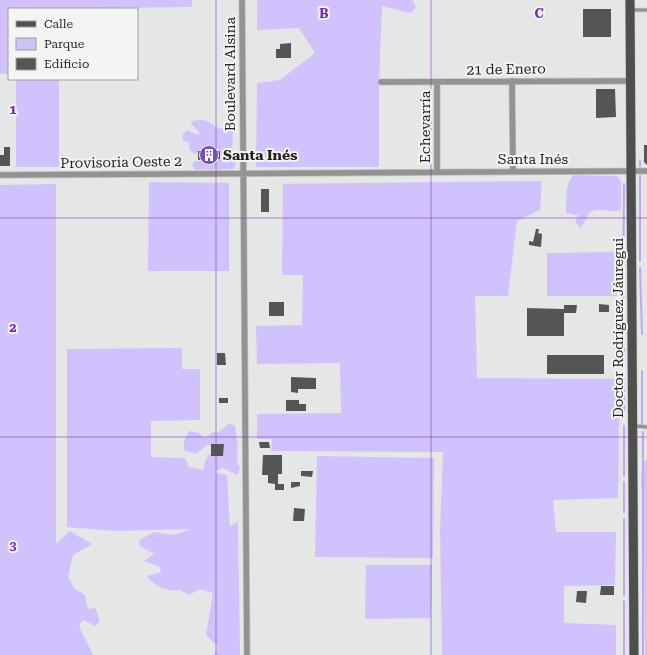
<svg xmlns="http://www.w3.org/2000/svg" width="647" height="655" font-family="'Roboto Serif',serif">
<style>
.green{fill:#d1c2fe}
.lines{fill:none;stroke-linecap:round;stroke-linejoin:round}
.stream{stroke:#bfa8fc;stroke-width:2}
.building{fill:#545654}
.lane-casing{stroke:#c1c3c1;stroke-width:4.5}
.street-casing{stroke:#c1c3c1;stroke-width:7}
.primary-casing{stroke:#c1c3c1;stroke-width:10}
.lane{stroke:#929392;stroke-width:3}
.street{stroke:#929392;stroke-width:5.5}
.primary{stroke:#4e504e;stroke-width:9}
.grid{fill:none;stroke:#7b2cbf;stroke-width:1;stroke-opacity:0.55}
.labels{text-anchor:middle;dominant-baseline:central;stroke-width:4;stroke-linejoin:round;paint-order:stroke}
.street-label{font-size:14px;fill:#1f201f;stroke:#f2f5f2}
.poi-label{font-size:14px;font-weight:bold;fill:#1f201f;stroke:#f2f5f2;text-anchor:start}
.grid-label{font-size:13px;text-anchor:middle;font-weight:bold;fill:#7b2cbf;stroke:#f2f5f2;stroke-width:4;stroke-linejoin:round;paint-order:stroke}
</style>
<rect width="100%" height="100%" fill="#e4e7e5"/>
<!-- green -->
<path class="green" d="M 0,0 L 192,0 L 192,7 L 9,9 L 9,74 L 0,74 Z
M 257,0 L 413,0 L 416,8 L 410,13 L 382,6 L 379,82 L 379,167 L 256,167 L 257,83 L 280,80 L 315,53 L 299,28 L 257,30 Z
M 16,79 L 59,79 L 59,167 L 16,167 Z
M 200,119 L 209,122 L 219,129 L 229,127 L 233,131 L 232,155 L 236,163 L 234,169 L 195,170 L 192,164 L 195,161 L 217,161 L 221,158 L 221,152 L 219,149 L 201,149 L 195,154 L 190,151 L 189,142 L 184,141 L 182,136 L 187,130 L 198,135 L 200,134 L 190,122 Z
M 574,175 L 617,176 L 621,181 L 621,210 C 611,214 602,207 590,212 L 581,228 L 575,223 L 578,215 L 566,213 C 567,200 564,184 574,175 Z
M 542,181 L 540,210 L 517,221 L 508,296 L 475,296 L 477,378 L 620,379 L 618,498 L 553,500 L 556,532 L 616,532 L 615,585 L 564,586 L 564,623 L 616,625 L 616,655 L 442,655 L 440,530 L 443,452 L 271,451 L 272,439 L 257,439 L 257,414 L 341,413 L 340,363 L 257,364 L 256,326 L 302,325 L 303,275 L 282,275 L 283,184 Z
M 149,182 L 229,183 L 229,271 L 148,271 Z
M 56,184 L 56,544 L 70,531 L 92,544 L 73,555 L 68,577 L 74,588 L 85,595 L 88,609 L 95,608 L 100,621 L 95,626 L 84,620 L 79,624 C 82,636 89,644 93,655 L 0,655 L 0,185 Z
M 618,252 L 617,296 L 547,296 L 547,253 Z
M 182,348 L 182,369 L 200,369 L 200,420 L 151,421 L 151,457 L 185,458 L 189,467 L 204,470 L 203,468 L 208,455 L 223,453 L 224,447 L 208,445 L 195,454 L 184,450 L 184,441 L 189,431 L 199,433 L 205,438 L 213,432 L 218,433 L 229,423 L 235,426 L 238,446 L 237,460 L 240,469 L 237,475 L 223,468 L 213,472 L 227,475 L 230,526 L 238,522 L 240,655 L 214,655 L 218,647 L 206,635 L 213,593 L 200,589 L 189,595 L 180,590 C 168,593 154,586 147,576 L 161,572 L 160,567 L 144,561 L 154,554 L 140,546 L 139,540 L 154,532 L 174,535 L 191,529 L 115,531 L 67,527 L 67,349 Z
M 317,456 L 434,458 L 433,558 L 315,557 Z
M 645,460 L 647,460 L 647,655 L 645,655 L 644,534 L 641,475 Z
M 366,565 L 432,565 L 431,618 L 365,619 Z"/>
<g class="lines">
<!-- stream -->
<path class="stream" d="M 640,166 L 640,161
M 640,176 L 640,261
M 640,268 L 642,334
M 623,315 L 624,184
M 624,362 L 624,323
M 642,371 L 642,424
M 624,377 L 624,416
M 643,432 L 643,655
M 624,476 L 624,426
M 624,482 L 624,512
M 624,519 L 624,595
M 624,601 L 624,655"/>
</g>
<!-- building -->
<path class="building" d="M 583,9 L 611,9 L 611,37 L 583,37 Z
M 291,43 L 291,58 L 276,58 L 276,49 L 280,49 L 280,44 Z
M 596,89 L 615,89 L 616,117 L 596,118 Z
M 644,145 L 647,145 L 647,165 L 644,162 Z
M 4,147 L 10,147 L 10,166 L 0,166 L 0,155 L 4,155 Z
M 198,151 L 220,151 L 220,159 L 198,160 Z
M 261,189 L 269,189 L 269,212 L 261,212 Z
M 536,229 L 539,229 L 538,233 L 542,234 L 541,247 L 529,245 L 529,241 L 533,242 Z
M 269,302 L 284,302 L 284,316 L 269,316 Z
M 599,304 L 609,305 L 609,312 L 599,312 Z
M 564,305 L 577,305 L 576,313 L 564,313 L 564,336 L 527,336 L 527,308 L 564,309 Z
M 217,353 L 225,353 L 226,365 L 217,365 Z
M 547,355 L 604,355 L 604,374 L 547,374 Z
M 291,377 L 316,378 L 316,389 L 298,389 L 298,393 L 291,392 Z
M 219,398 L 228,398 L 228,403 L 219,403 Z
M 286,400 L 299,400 L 299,404 L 306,404 L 306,411 L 286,411 Z
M 259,442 L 269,442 L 270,448 L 260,448 Z
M 211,444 L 224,444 L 223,456 L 211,456 Z
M 263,455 L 282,455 L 282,474 L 278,474 L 278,484 L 284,484 L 284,490 L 275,490 L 275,484 L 268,483 L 268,475 L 262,475 Z
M 301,471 L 313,471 L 312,477 L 301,476 Z
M 291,482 L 300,482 L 300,486 L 291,488 Z
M 294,508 L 305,509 L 304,521 L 293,521 Z
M 601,586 L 614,586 L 614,595 L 600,595 Z
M 577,591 L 587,591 L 586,603 L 576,602 Z"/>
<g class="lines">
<!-- lane casing -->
<g class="lane-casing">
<path id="lane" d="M 631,10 L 647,10
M 635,426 L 647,427"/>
</g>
<!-- street casing -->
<g class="street-casing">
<path id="street" d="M 242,0 L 247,655
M 512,81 L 513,171
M 381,82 L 631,81
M 437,82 L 437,171
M 0,175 L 647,171"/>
</g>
<!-- primary casing -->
<g class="primary-casing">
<path id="primary" d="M 630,0 L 634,655"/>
</g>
<!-- lane -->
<use href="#lane" class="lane"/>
<!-- street -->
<use href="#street" class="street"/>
<!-- primary -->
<use href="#primary" class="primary"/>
</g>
<!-- grid -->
<path class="grid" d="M 216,0 L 216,655M 431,0 L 431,655M 0,218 L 647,218M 0,437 L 647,437"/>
<!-- icons -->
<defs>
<g id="building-disc" transform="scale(1)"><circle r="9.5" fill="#774bc4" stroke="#f2f5f2"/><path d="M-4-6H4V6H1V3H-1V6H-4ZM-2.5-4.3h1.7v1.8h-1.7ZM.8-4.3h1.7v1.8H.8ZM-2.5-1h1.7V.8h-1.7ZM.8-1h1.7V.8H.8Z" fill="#fff"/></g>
</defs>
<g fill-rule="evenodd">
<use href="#building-disc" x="209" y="155"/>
</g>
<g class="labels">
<!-- street labels -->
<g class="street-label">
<text transform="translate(506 69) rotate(-1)">21 de Enero</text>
<text transform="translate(230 74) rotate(-90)">Boulevard Alsina</text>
<text transform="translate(425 127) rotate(-90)">Echevarría</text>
<text x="533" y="159">Santa Inés</text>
<text transform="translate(121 162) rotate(-1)">Provisoria Oeste 2</text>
<text transform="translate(618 328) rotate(-90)">Doctor Rodríguez Jáuregui</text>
</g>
<!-- poi labels -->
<g class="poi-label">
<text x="223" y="155">Santa Inés</text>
</g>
</g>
<g class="grid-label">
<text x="324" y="18">B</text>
<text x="539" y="18">C</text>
<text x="13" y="114">1</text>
<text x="13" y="332">2</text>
<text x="13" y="550">3</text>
</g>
<!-- legend -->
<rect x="8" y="8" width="130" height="72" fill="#f2f5f2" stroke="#9ea09e"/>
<rect x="16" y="21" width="20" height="6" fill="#4e504e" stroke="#9ea09e"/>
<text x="44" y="28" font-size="12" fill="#1f201f">Calle</text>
<rect x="16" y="38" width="20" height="12" fill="#d1c2fe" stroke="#9ea09e"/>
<text x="44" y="48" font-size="12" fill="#1f201f">Parque</text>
<rect x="16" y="58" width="20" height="12" fill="#545654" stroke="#9ea09e"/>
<text x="44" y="68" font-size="12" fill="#1f201f">Edificio</text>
</svg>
